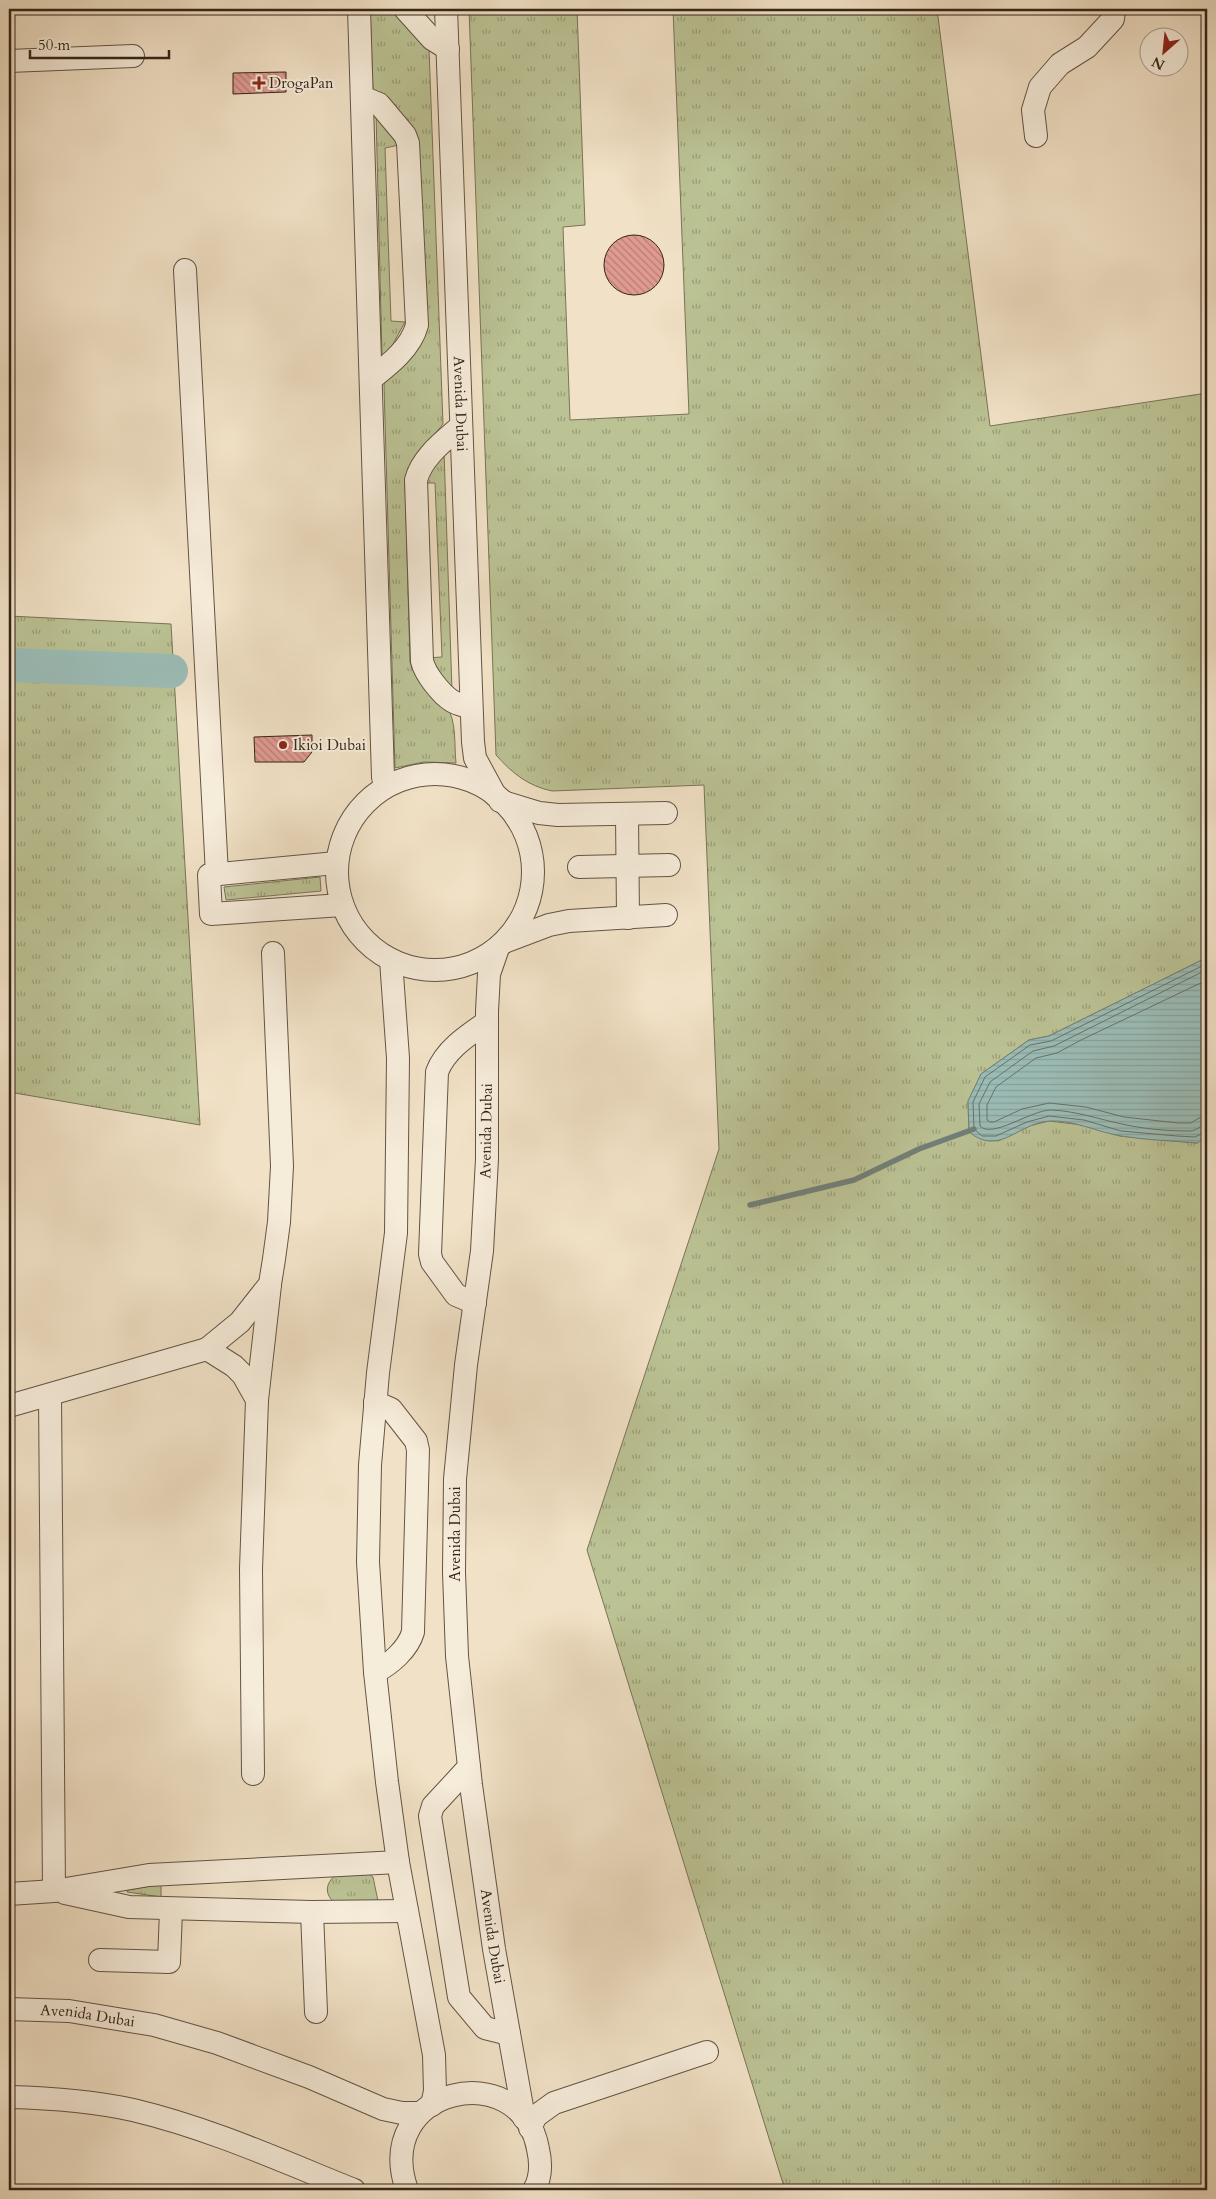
<svg xmlns="http://www.w3.org/2000/svg" width="1216" height="2199" font-family="Cardo,serif">
<style>
.grass{fill:url(#grass-tufts);stroke:#787456}
.water{fill:url(#water-rules);stroke:#728078}
.lines{fill:none;stroke-linecap:round;stroke-linejoin:round}
.shore{stroke:#687168;stroke-width:1}
.stream{stroke:#728078;stroke-width:5.5}
.river{stroke:#9bbdb7;stroke-width:34}
.building{fill:url(#building-back-hatch);stroke:#342519}
.minor-casing{stroke:#635444;stroke-width:24}
.minor{stroke:#f6ecda;stroke-width:22}
.poi-dot{fill:#8f2418;stroke:#f6ecda;stroke-width:2}
.labels{text-anchor:middle;dominant-baseline:central;stroke-width:4;stroke-linejoin:round;paint-order:stroke}
.poi-label{font-size:15px;fill:#342519;stroke:#f6ecda;text-anchor:start}
.street-label{font-size:15px;fill:#342519;stroke:#f6ecda}
</style>
<defs>
<pattern id="grass-tufts" width="24" height="20" patternUnits="userSpaceOnUse" patternTransform="scale(1.25)"><rect width="24" height="20" fill="#bbc294"/><path d="M3 7l-1-3M5 7V3M7 7l1-3M15 17l-1-3M17 17v-4M19 17l1-3" fill="none" stroke="#999d78"/></pattern>
<pattern id="water-rules" width="6" height="5" patternUnits="userSpaceOnUse" patternTransform="scale(1.25)"><rect width="6" height="5" fill="#9bbdb7"/><path d="M0 2.5h6" fill="none" stroke="#86a29d"/></pattern>
<pattern id="building-back-hatch" width="6" height="6" patternUnits="userSpaceOnUse" patternTransform="scale(1.25)"><rect width="6" height="6" fill="#df9a91"/><path d="M-1 5l2 2M0 0l6 6M5-1l2 2" fill="none" stroke="#b67d76"/></pattern>
</defs>
<rect width="100%" height="100%" fill="#f1e1c6"/>
<filter id="stains"><feTurbulence type="fractalNoise" baseFrequency=".004" numOctaves="4"/><feColorMatrix values="0 0 0 0 .2 0 0 0 0 .09 0 0 0 0 .02 0 0 0 .5 -.17"/></filter>
<radialGradient id="worn" r=".72"><stop offset=".6" stop-color="#630" stop-opacity="0"/><stop offset="1" stop-color="#630" stop-opacity=".3"/></radialGradient>
<!-- grass -->
<path class="grass" d="M 370,9 L 393,9 L 429,49 L 443,424 L 413,461 L 405,480 L 410,662 C 415,683 434,689 446,706 C 457,720 454,745 456,763 L 424,762 L 395,768 L 384,386 L 385,379 L 411,346 L 414,149 L 373,91 Z
M 469,9 L 577,9 L 585,225 L 563,227 L 570,420 L 689,414 L 673,9 L 937,9 L 990,426 L 1207,393 L 1207,962 L 1202,960 L 1049,1036 L 1029,1040 L 981,1074 L 968,1102 L 969,1132 L 998,1141 L 1029,1126 L 1049,1121 L 1083,1125 L 1120,1136 L 1197,1143 L 1207,1134 L 1207,2190 L 785,2190 L 587,1550 L 719,1149 L 704,785 L 552,791 C 528,786 512,773 496,755 Z
M 376,113 L 399,145 L 385,148 L 391,321 L 405,322 L 393,344 L 382,357 Z
M 444,451 L 452,691 L 426,658 L 442,657 L 435,483 L 420,483 Z
M 9,616 L 171,624 L 200,1125 L 9,1092 Z
M 320,877 L 321,891 L 226,900 L 224,887 Z
M 369,1874 L 373,1877 L 378,1901 L 336,1904 C 324,1895 325,1883 336,1875 Z
M 161,1884 L 161,1897 L 127,1892 L 128,1890 Z"/>
<!-- water -->
<path class="water" d="M 1202,960 L 1207,962 L 1207,1134 L 1198,1143 C 1172,1141 1146,1140 1121,1136 C 1097,1132 1074,1120 1050,1121 C 1017,1123 1000,1157 969,1132 L 968,1101 L 981,1074 L 1029,1040 L 1049,1036 Z"/>
<g class="lines">
<!-- shore -->
<path class="shore" d="M 1207,966 L 1202,966 L 1051,1041 L 1030,1045 L 985,1077 L 973,1102 L 974,1129 L 982,1136 L 996,1136 L 1027,1122 L 1049,1116 L 1084,1120 L 1121,1131 L 1177,1136 L 1195,1137 L 1207,1131
M 1207,972 L 1202,972 L 1054,1046 L 1033,1051 L 990,1082 L 979,1104 L 980,1126 C 992,1139 1031,1110 1051,1110 C 1076,1111 1098,1119 1122,1124 C 1143,1129 1168,1131 1190,1131 C 1197,1131 1200,1125 1207,1124
M 1207,980 L 1081,1040 L 1057,1053 L 1036,1058 L 996,1087 L 987,1105 L 987,1120 L 990,1122 L 994,1122 L 1022,1109 L 1049,1103 L 1086,1107 L 1124,1117 L 1178,1123 L 1191,1123 L 1199,1118 L 1207,1117"/>
<!-- stream -->
<path class="stream" d="M 750,1205 L 854,1180 L 919,1149 L 974,1129"/>
<!-- river -->
<path class="river" d="M 9,665 L 171,671"/>
</g>
<!-- building -->
<path class="building" d="M 286,72 L 286,92 L 233,94 L 233,73 Z
M604 265a30 30 0 1 1 60 0a30 30 0 1 1-60 0Z
M 312,735 L 312,752 L 304,762 L 255,762 L 254,737 Z"/>
<g class="lines">
<!-- minor casing -->
<g class="minor-casing">
<g id="minor">
<path d="M 359,9 L 383,777 L 385,787"/>
<path d="M 405,9 L 432,39 L 448,49"/>
<path id="s1" d="M 446,9 L 473,742 L 475,758 L 495,795"/>
<path d="M 9,61 L 133,56"/>
<path d="M 362,97 L 379,104 L 405,135 L 408,143 L 417,325 C 411,348 389,365 371,379"/>
<path d="M 1036,136 L 1033,110 L 1040,87 L 1060,64 L 1087,47 L 1113,19 L 1114,9"/>
<path d="M 185,270 L 217,874"/>
<path d="M 461,426 C 444,441 422,457 416,480 L 422,661 C 425,674 441,694 452,701 C 457,704 465,706 471,708"/>
<circle cx="435" cy="872" r="98"/>
<path d="M 500,801 L 539,813 L 558,815 L 666,813"/>
<path d="M 627,814 L 628,918"/>
<path d="M 336,863 L 209,875 L 211,914 L 342,905"/>
<path d="M 579,867 L 669,865"/>
<path d="M 504,942 L 549,925 L 569,921 L 666,915"/>
<path id="s2" d="M 498,948 L 489,974 L 487,1011 L 487,1159 L 482,1251 L 466,1365 L 455,1479 L 454,1572 L 457,1656 L 471,1785 L 494,1949 L 524,2118"/>
<path d="M 391,960 L 398,1058 L 396,1233 L 378,1373 L 370,1465 L 368,1562 L 375,1672 L 387,1782 L 398,1862 L 434,2055 L 435,2091 L 432,2105"/>
<path d="M 475,1303 L 456,1295 L 432,1262 L 430,1254 L 437,1072 C 445,1050 468,1035 487,1022"/>
<path d="M 50,1395 L 54,1891"/>
<path d="M 257,1400 L 270,1285"/>
<path d="M 9,1406 L 207,1349"/>
<path d="M 375,1672 C 391,1664 408,1649 413,1632 L 418,1450 L 416,1441 L 391,1409 L 375,1402"/>
<path d="M 469,1767 L 433,1806 L 430,1816 L 459,1997 L 485,2028 L 509,2034"/>
<path d="M 253,1774 L 251,1569 L 257,1400 L 243,1375 L 234,1366 L 207,1349 L 240,1322 L 270,1284 L 274,1259 L 279,1222 L 282,1166 L 273,953"/>
<path d="M 65,1893 L 129,1907 L 312,1912 L 407,1911"/>
<path d="M 9,1894 L 54,1891 L 149,1875 L 398,1862"/>
<path d="M 312,1912 L 316,2012"/>
<path d="M 100,1960 L 169,1962 L 171,1910"/>
<path id="s3" d="M 9,2009 L 69,2011 L 154,2025 L 217,2043 L 309,2077 L 383,2109 L 402,2113 L 420,2113"/>
<path d="M 9,2097 C 51,2098 92,2101 133,2110 C 209,2128 282,2161 354,2190"/>
<path d="M 530,2128 L 536,2116 L 554,2103 L 707,2052"/>
<path d="M 407,2190 C 371,2087 521,2055 538,2149 C 541,2162 541,2178 534,2190"/>
</g>
</g>
<!-- minor -->
<use href="#minor" class="minor"/>
</g>
<!-- markers -->
<g class="poi-dot">
<path d="M256.5 75.5h5v5h5v5h-5v5h-5v-5h-5v-5h5z"/>
<circle cx="283" cy="745" r="5"/>
</g>
<g class="labels">
<!-- poi labels -->
<g class="poi-label">
<text x="269" y="83">DrogaPan</text>
<text x="293" y="745">Ikioi Dubai</text>
</g>
<!-- street labels -->
<g class="street-label">
<text stroke="none"><textPath href="#s1" startOffset="395">Avenida Dubai</textPath></text>
<text transform="translate(486 1131) rotate(-89)">Avenida Dubai</text>
<text transform="translate(455 1534) rotate(-90)">Avenida Dubai</text>
<text stroke="none"><textPath href="#s2" startOffset="994">Avenida Dubai</textPath></text>
<text stroke="none"><textPath href="#s3" startOffset="79">Avenida Dubai</textPath></text>
</g>
</g>
<!-- margin -->
<rect width="1216" height="2199" fill="none" stroke="#f1e1c6" stroke-width="30"/>
<rect x="10" y="10" width="1196" height="2179" fill="none" stroke="#342519" stroke-width="2.5"/>
<rect x="15" y="15" width="1186" height="2169" fill="none" stroke="#342519"/>
<!-- north arrow -->
<g transform="translate(1164 52) rotate(207)"><circle r="24" fill="#f6ecda" stroke="#a89c8d"/>
<path d="M0-4L9 19L0 12L-9 19Z" fill="#8f2418"/>
<text y="-8" font-size="14" font-weight="bold" text-anchor="middle" fill="#342519">N</text>
</g>
<!-- scale -->
<path d="M30 50v8h139v-8" fill="none" stroke="#342519" stroke-width="2.5"/>
<text x="38" y="50" font-size="15" fill="#342519" stroke="#f6ecda" stroke-width="4" paint-order="stroke">50 m</text>
<rect width="100%" height="100%" filter="url(#stains)"/>
<rect width="100%" height="100%" fill="url(#worn)"/>
</svg>
